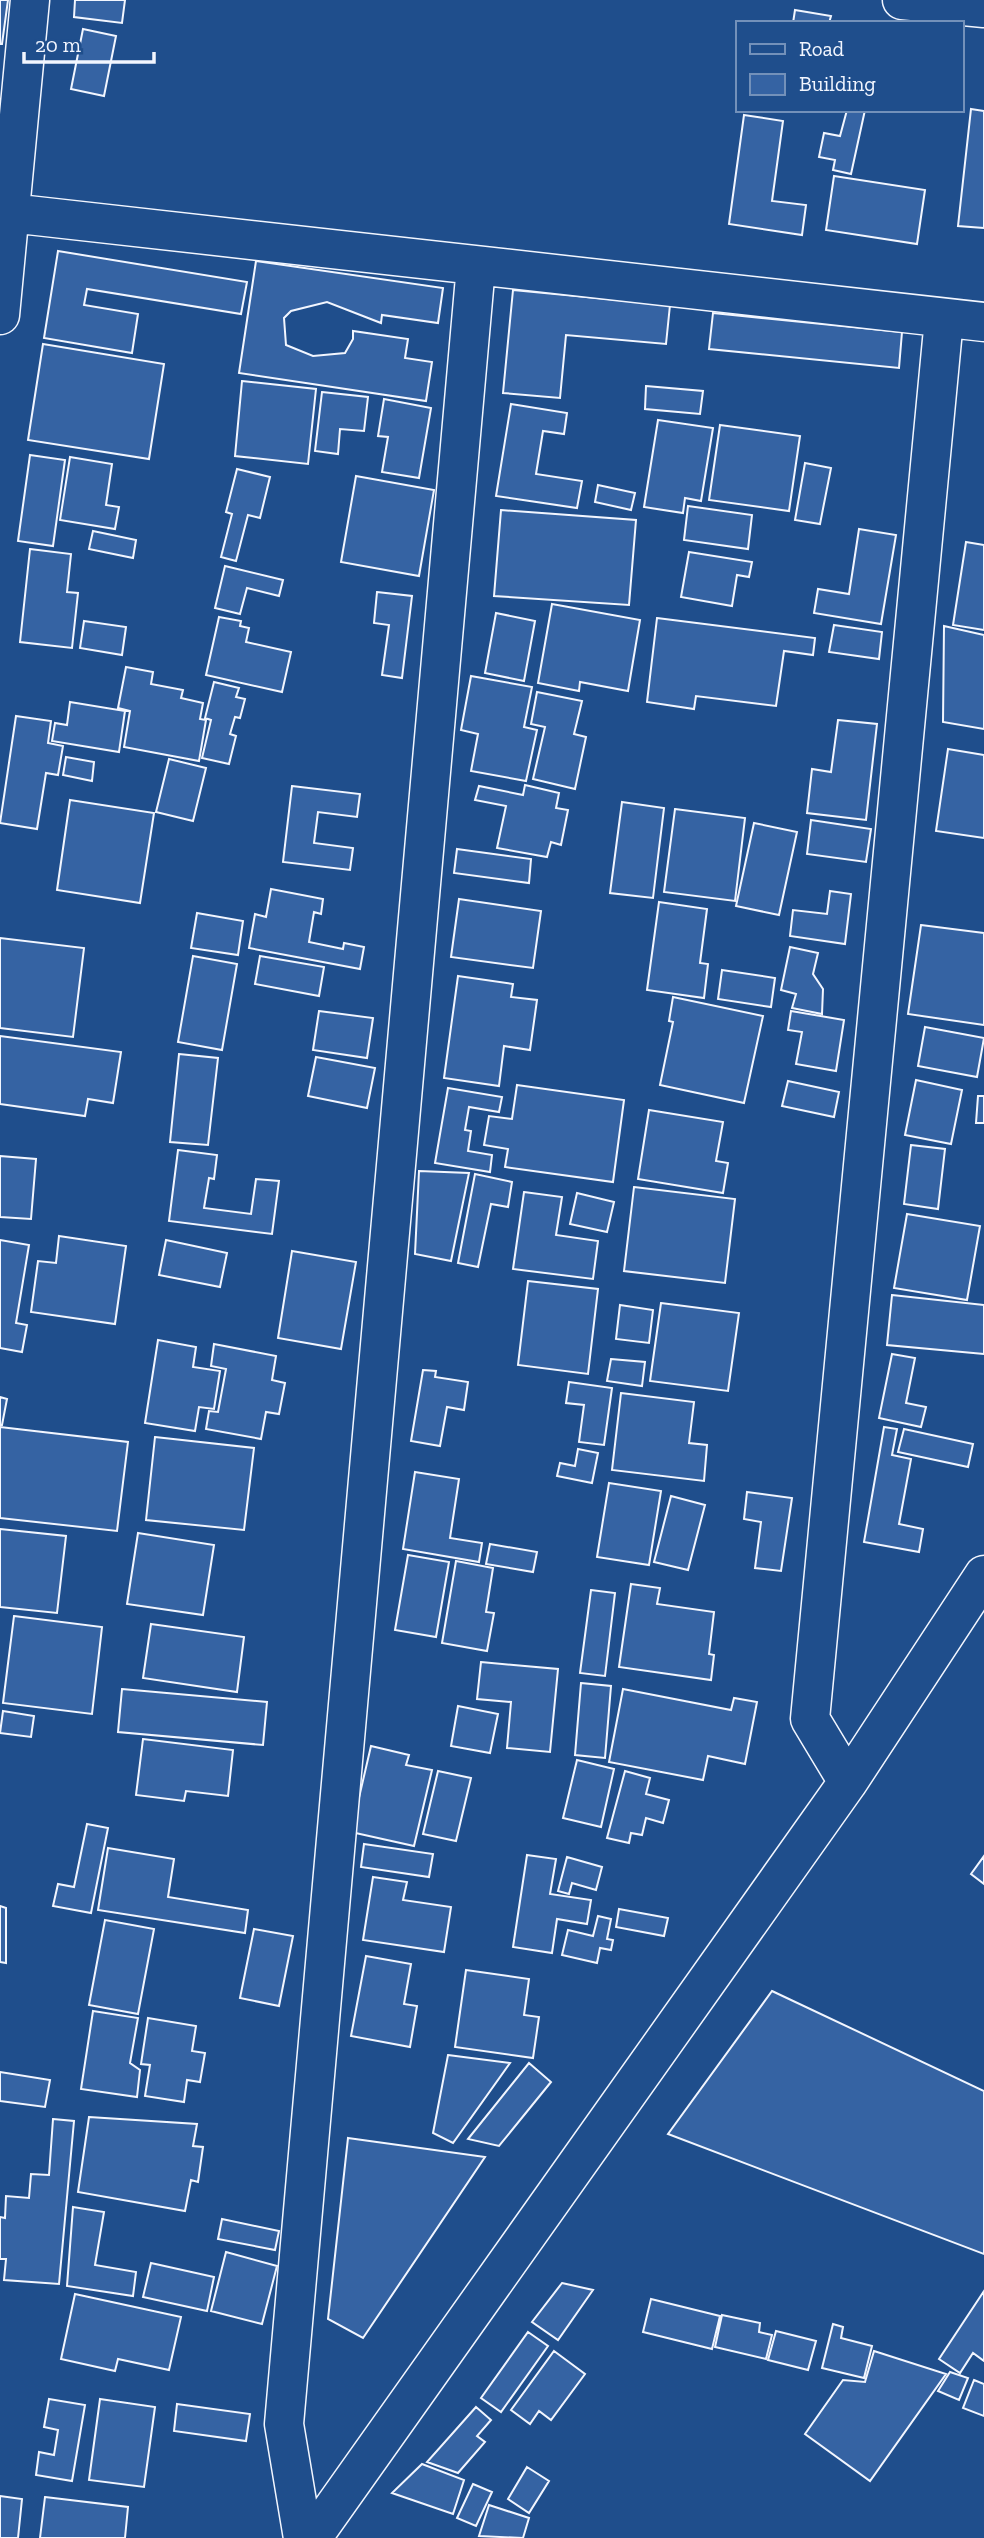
<svg xmlns="http://www.w3.org/2000/svg" width="984" height="2538" font-family="'Zilla Slab',serif">
<style>
.building{fill:#3563a3;stroke:#f2f6ff;stroke-width:2}
.lines{fill:none;stroke-linecap:round;stroke-linejoin:round}
.minor-casing{stroke:#f2f6ff;stroke-width:41}
.minor{stroke:#1f4e8c;stroke-width:38}
</style>
<rect width="100%" height="100%" fill="#1f4e8c"/>
<!-- building -->
<path class="building" d="M 0,0 L 8,0 L 2,44 L 0,44 Z
M 75,0 L 125,0 L 122,23 L 74,17 Z
M 795,10 L 831,16 L 829,23 L 793,23 Z
M 83,29 L 116,36 L 104,96 L 71,89 Z
M 971,109 L 984,111 L 984,228 L 958,226 Z
M 847,110 L 865,110 L 851,174 L 833,170 L 835,160 L 819,157 L 824,133 L 840,136 Z
M 744,115 L 783,121 L 772,201 L 806,205 L 802,235 L 729,224 Z
M 834,176 L 925,190 L 917,244 L 826,230 Z
M 58,251 L 247,282 L 241,314 L 87,289 L 84,305 L 138,314 L 132,353 L 44,338 Z
M 256,261 L 443,288 L 438,323 L 382,315 L 381,323 L 327,302 L 291,311 L 284,318 L 286,345 L 313,356 L 345,353 L 353,339 L 353,331 L 408,339 L 405,358 L 432,362 L 426,401 L 239,373 Z
M 513,290 L 670,305 L 666,344 L 566,335 L 560,398 L 503,393 Z
M 713,313 L 902,332 L 899,368 L 709,349 Z
M 43,344 L 164,364 L 149,459 L 28,440 Z
M 242,381 L 316,389 L 308,464 L 235,456 Z
M 646,386 L 703,391 L 700,414 L 645,409 Z
M 322,392 L 368,397 L 364,431 L 340,429 L 338,454 L 315,451 Z
M 384,399 L 431,408 L 419,478 L 382,472 L 388,437 L 378,436 Z
M 511,404 L 567,413 L 564,434 L 543,431 L 536,474 L 582,481 L 577,508 L 496,496 Z
M 658,420 L 713,428 L 701,501 L 685,498 L 683,513 L 644,507 Z
M 720,425 L 800,436 L 789,511 L 709,500 Z
M 30,455 L 65,460 L 53,546 L 18,541 Z
M 70,457 L 112,464 L 106,505 L 119,507 L 115,529 L 60,520 Z
M 805,463 L 831,468 L 820,524 L 795,520 Z
M 237,469 L 270,477 L 260,518 L 248,515 L 236,561 L 221,557 L 232,514 L 226,512 Z
M 356,476 L 434,490 L 419,576 L 341,562 Z
M 598,485 L 635,493 L 631,510 L 595,502 Z
M 688,506 L 752,515 L 748,549 L 684,540 Z
M 501,510 L 636,520 L 629,605 L 494,596 Z
M 859,529 L 896,535 L 881,624 L 814,613 L 818,589 L 849,594 Z
M 93,531 L 136,540 L 133,558 L 89,549 Z
M 966,542 L 984,545 L 984,630 L 953,625 Z
M 30,549 L 71,554 L 67,592 L 78,593 L 72,648 L 20,642 Z
M 689,552 L 752,562 L 749,577 L 737,575 L 732,606 L 681,597 Z
M 225,566 L 283,580 L 279,596 L 247,588 L 240,614 L 215,608 Z
M 377,592 L 412,596 L 402,678 L 382,675 L 389,625 L 374,623 Z
M 552,604 L 640,620 L 628,691 L 580,682 L 579,691 L 538,683 Z
M 496,613 L 535,621 L 524,681 L 485,673 Z
M 219,617 L 241,621 L 240,626 L 249,628 L 246,642 L 291,652 L 282,692 L 206,675 Z
M 657,618 L 815,638 L 813,655 L 784,651 L 776,706 L 696,696 L 694,709 L 647,702 Z
M 84,621 L 126,627 L 122,655 L 80,648 Z
M 834,625 L 882,632 L 879,659 L 829,652 Z
M 944,626 L 984,635 L 984,729 L 943,722 Z
M 126,667 L 153,672 L 151,684 L 183,690 L 181,698 L 203,703 L 200,719 L 206,720 L 199,761 L 124,747 L 130,711 L 118,708 Z
M 471,676 L 532,687 L 524,727 L 537,730 L 526,781 L 471,771 L 478,734 L 461,730 Z
M 214,682 L 239,688 L 236,697 L 245,699 L 240,718 L 235,717 L 230,734 L 236,736 L 229,764 L 202,758 L 211,720 L 205,718 Z
M 537,692 L 582,701 L 574,734 L 586,737 L 575,789 L 533,779 L 545,727 L 531,724 Z
M 70,702 L 125,711 L 119,752 L 52,741 L 55,723 L 67,725 Z
M 16,716 L 51,721 L 48,743 L 63,746 L 58,775 L 46,773 L 37,829 L 0,823 Z
M 838,720 L 877,724 L 866,820 L 807,813 L 812,769 L 831,772 Z
M 948,749 L 984,755 L 984,838 L 936,831 Z
M 66,757 L 94,762 L 92,781 L 63,775 Z
M 169,759 L 206,768 L 193,821 L 156,812 Z
M 525,785 L 559,793 L 556,808 L 568,810 L 561,845 L 551,842 L 547,857 L 497,848 L 506,806 L 475,800 L 479,786 L 523,795 Z
M 292,786 L 360,794 L 357,817 L 318,812 L 314,843 L 353,848 L 350,870 L 283,862 Z
M 70,800 L 154,813 L 140,903 L 57,890 Z
M 622,802 L 664,808 L 653,898 L 610,893 Z
M 675,809 L 745,818 L 735,901 L 664,892 Z
M 811,820 L 871,829 L 866,862 L 807,854 Z
M 754,823 L 797,832 L 779,915 L 736,906 Z
M 457,849 L 531,859 L 529,883 L 454,873 Z
M 271,889 L 323,899 L 321,914 L 314,912 L 309,942 L 343,949 L 344,943 L 364,947 L 360,969 L 249,948 L 255,914 L 266,917 Z
M 830,891 L 851,894 L 845,944 L 790,936 L 793,910 L 827,914 Z
M 459,899 L 541,911 L 533,968 L 451,957 Z
M 659,902 L 707,909 L 700,963 L 708,964 L 704,998 L 647,990 Z
M 197,913 L 243,921 L 238,955 L 191,948 Z
M 921,925 L 984,933 L 984,1025 L 908,1014 Z
M 0,938 L 84,948 L 73,1037 L 0,1028 Z
M 790,947 L 818,953 L 813,974 L 823,989 L 822,1014 L 792,1008 L 796,994 L 781,990 Z
M 193,956 L 237,964 L 222,1050 L 178,1042 Z
M 260,956 L 324,967 L 319,996 L 255,984 Z
M 722,970 L 775,978 L 771,1007 L 718,999 Z
M 458,976 L 513,984 L 511,997 L 537,1000 L 530,1050 L 504,1046 L 499,1086 L 444,1078 Z
M 673,997 L 763,1016 L 744,1103 L 660,1085 L 673,1022 L 669,1021 Z
M 319,1011 L 373,1018 L 367,1058 L 313,1050 Z
M 791,1011 L 844,1020 L 836,1071 L 796,1064 L 802,1032 L 788,1030 Z
M 925,1027 L 984,1038 L 977,1077 L 918,1066 Z
M 0,1036 L 121,1052 L 113,1103 L 88,1099 L 85,1116 L 0,1104 Z
M 179,1054 L 218,1058 L 208,1145 L 170,1142 Z
M 316,1057 L 375,1068 L 367,1108 L 308,1096 Z
M 916,1080 L 962,1090 L 951,1144 L 905,1135 Z
M 788,1081 L 839,1092 L 834,1117 L 782,1106 Z
M 517,1085 L 624,1100 L 613,1182 L 505,1167 L 508,1149 L 484,1145 L 489,1116 L 512,1119 Z
M 448,1088 L 502,1097 L 499,1112 L 469,1107 L 465,1130 L 471,1131 L 468,1151 L 492,1155 L 490,1172 L 435,1163 Z
M 978,1096 L 984,1096 L 984,1123 L 976,1123 Z
M 649,1110 L 723,1122 L 716,1161 L 728,1163 L 723,1193 L 638,1179 Z
M 911,1145 L 945,1149 L 938,1209 L 904,1204 Z
M 178,1150 L 217,1155 L 214,1179 L 209,1178 L 204,1208 L 251,1214 L 256,1179 L 279,1181 L 272,1234 L 169,1221 Z
M 0,1156 L 36,1159 L 31,1219 L 0,1217 Z
M 419,1171 L 469,1173 L 451,1261 L 415,1254 Z
M 475,1174 L 512,1182 L 508,1207 L 491,1204 L 478,1267 L 458,1263 Z
M 634,1187 L 735,1199 L 725,1283 L 624,1271 Z
M 524,1192 L 562,1197 L 556,1235 L 598,1241 L 593,1279 L 513,1269 Z
M 577,1193 L 614,1202 L 607,1232 L 570,1224 Z
M 907,1214 L 980,1226 L 967,1300 L 894,1288 Z
M 59,1236 L 126,1246 L 115,1324 L 31,1312 L 38,1261 L 56,1263 Z
M 0,1240 L 29,1245 L 16,1323 L 27,1325 L 22,1352 L 0,1348 Z
M 166,1240 L 227,1253 L 220,1287 L 159,1275 Z
M 292,1251 L 356,1262 L 341,1349 L 278,1338 Z
M 528,1281 L 598,1289 L 588,1374 L 518,1365 Z
M 892,1295 L 984,1305 L 984,1354 L 887,1345 Z
M 661,1303 L 739,1313 L 728,1391 L 650,1381 Z
M 620,1305 L 653,1310 L 649,1343 L 616,1339 Z
M 158,1340 L 196,1347 L 193,1367 L 220,1371 L 214,1409 L 199,1407 L 195,1431 L 145,1423 Z
M 214,1344 L 276,1356 L 272,1380 L 285,1383 L 279,1414 L 266,1412 L 261,1439 L 206,1429 L 209,1411 L 218,1412 L 226,1369 L 211,1366 Z
M 892,1354 L 915,1358 L 906,1403 L 926,1407 L 921,1427 L 879,1418 Z
M 611,1359 L 645,1362 L 642,1386 L 607,1381 Z
M 423,1370 L 436,1371 L 435,1377 L 468,1382 L 464,1410 L 447,1407 L 440,1446 L 411,1441 Z
M 569,1382 L 612,1388 L 604,1445 L 579,1442 L 584,1405 L 566,1403 Z
M 621,1393 L 694,1402 L 689,1443 L 707,1445 L 704,1481 L 612,1470 Z
M 0,1397 L 7,1399 L 2,1425 L 0,1425 Z
M 0,1427 L 128,1442 L 117,1531 L 0,1518 Z
M 884,1427 L 897,1429 L 892,1455 L 911,1459 L 899,1524 L 923,1529 L 919,1552 L 864,1542 Z
M 904,1429 L 973,1444 L 968,1467 L 898,1452 Z
M 155,1437 L 254,1448 L 244,1530 L 146,1520 Z
M 578,1449 L 598,1453 L 592,1483 L 557,1476 L 560,1463 L 575,1466 Z
M 415,1472 L 459,1479 L 450,1538 L 482,1543 L 479,1562 L 403,1549 Z
M 609,1483 L 661,1491 L 649,1565 L 597,1557 Z
M 747,1492 L 792,1498 L 781,1571 L 755,1568 L 761,1522 L 744,1519 Z
M 671,1496 L 705,1505 L 688,1570 L 654,1562 Z
M 0,1529 L 66,1536 L 57,1613 L 0,1607 Z
M 138,1533 L 214,1545 L 203,1615 L 127,1604 Z
M 490,1544 L 537,1552 L 533,1572 L 486,1564 Z
M 408,1555 L 449,1562 L 436,1637 L 395,1630 Z
M 456,1561 L 493,1568 L 486,1612 L 494,1613 L 487,1651 L 442,1643 Z
M 631,1584 L 660,1588 L 657,1604 L 714,1612 L 709,1654 L 714,1655 L 711,1680 L 619,1667 Z
M 591,1590 L 615,1593 L 605,1676 L 580,1673 Z
M 14,1616 L 102,1627 L 92,1714 L 3,1703 Z
M 151,1624 L 244,1637 L 237,1692 L 143,1678 Z
M 481,1662 L 558,1669 L 550,1752 L 507,1748 L 511,1702 L 477,1699 Z
M 581,1683 L 611,1686 L 605,1758 L 575,1755 Z
M 122,1689 L 267,1702 L 263,1745 L 118,1732 Z
M 623,1689 L 731,1710 L 734,1698 L 757,1702 L 745,1764 L 708,1756 L 703,1780 L 609,1762 Z
M 458,1706 L 498,1714 L 490,1753 L 451,1746 Z
M 3,1711 L 34,1716 L 31,1737 L 0,1733 Z
M 143,1739 L 233,1750 L 228,1796 L 186,1791 L 184,1801 L 136,1795 Z
M 371,1746 L 409,1755 L 406,1765 L 432,1770 L 414,1846 L 351,1832 Z
M 577,1760 L 614,1769 L 601,1827 L 563,1818 Z
M 438,1771 L 471,1778 L 456,1841 L 423,1834 Z
M 625,1771 L 650,1778 L 646,1794 L 669,1800 L 663,1823 L 646,1818 L 642,1835 L 631,1833 L 629,1843 L 607,1838 Z
M 87,1824 L 108,1828 L 91,1913 L 53,1906 L 58,1884 L 74,1887 Z
M 364,1844 L 433,1854 L 429,1877 L 361,1867 Z
M 108,1848 L 174,1859 L 168,1897 L 248,1910 L 245,1933 L 98,1910 Z
M 527,1855 L 556,1859 L 550,1894 L 591,1900 L 587,1924 L 557,1919 L 552,1953 L 513,1947 Z
M 984,1856 L 984,1884 L 971,1874 Z
M 567,1857 L 602,1867 L 596,1890 L 572,1883 L 569,1894 L 558,1891 Z
M 373,1877 L 407,1882 L 403,1900 L 451,1907 L 444,1952 L 363,1940 Z
M 0,1906 L 6,1908 L 6,1963 L 0,1962 Z
M 619,1909 L 668,1918 L 664,1936 L 616,1927 Z
M 598,1916 L 611,1919 L 607,1939 L 613,1940 L 611,1950 L 600,1948 L 597,1963 L 562,1955 L 568,1930 L 593,1936 Z
M 105,1920 L 154,1929 L 138,2014 L 89,2005 Z
M 254,1929 L 293,1936 L 279,2006 L 240,1998 Z
M 366,1956 L 411,1964 L 404,2004 L 417,2006 L 410,2047 L 351,2036 Z
M 466,1970 L 529,1979 L 524,2015 L 539,2017 L 533,2058 L 455,2047 Z
M 772,1991 L 984,2091 L 984,2254 L 668,2134 Z
M 93,2011 L 138,2018 L 130,2063 L 140,2070 L 137,2097 L 81,2089 Z
M 148,2018 L 196,2026 L 192,2051 L 205,2053 L 200,2082 L 187,2080 L 184,2102 L 145,2096 L 150,2065 L 141,2064 Z
M 448,2055 L 510,2063 L 453,2143 L 433,2133 Z
M 529,2063 L 551,2082 L 499,2146 L 468,2139 Z
M 0,2072 L 50,2080 L 45,2107 L 0,2101 Z
M 89,2117 L 197,2124 L 193,2146 L 203,2147 L 198,2182 L 191,2180 L 185,2211 L 78,2192 Z
M 53,2119 L 74,2121 L 59,2284 L 4,2280 L 6,2259 L 0,2259 L 0,2217 L 5,2218 L 6,2196 L 29,2198 L 31,2174 L 49,2175 Z
M 348,2138 L 485,2157 L 363,2338 L 328,2319 Z
M 73,2207 L 104,2212 L 95,2265 L 136,2272 L 133,2296 L 67,2286 Z
M 222,2219 L 279,2231 L 275,2250 L 218,2239 Z
M 226,2252 L 277,2266 L 262,2324 L 211,2311 Z
M 151,2263 L 214,2277 L 207,2311 L 143,2297 Z
M 562,2283 L 593,2290 L 558,2340 L 532,2322 Z
M 984,2291 L 984,2361 L 973,2353 L 960,2373 L 939,2359 Z
M 75,2294 L 181,2317 L 169,2370 L 118,2359 L 115,2371 L 61,2359 Z
M 651,2299 L 720,2316 L 712,2349 L 643,2332 Z
M 722,2315 L 760,2323 L 759,2332 L 772,2335 L 766,2359 L 715,2347 Z
M 833,2324 L 843,2327 L 841,2338 L 872,2346 L 864,2378 L 822,2368 Z
M 776,2331 L 816,2341 L 808,2370 L 768,2360 Z
M 528,2332 L 548,2346 L 501,2412 L 481,2398 Z
M 554,2351 L 585,2374 L 551,2420 L 539,2411 L 530,2424 L 511,2410 Z
M 874,2351 L 946,2374 L 870,2481 L 805,2434 L 843,2380 L 865,2382 Z
M 950,2372 L 968,2378 L 959,2400 L 938,2391 Z
M 974,2380 L 984,2384 L 984,2416 L 963,2408 Z
M 49,2399 L 85,2405 L 72,2481 L 36,2475 L 39,2452 L 54,2455 L 58,2430 L 44,2427 Z
M 100,2399 L 155,2407 L 144,2487 L 89,2480 Z
M 177,2404 L 250,2414 L 246,2441 L 174,2431 Z
M 476,2407 L 491,2420 L 477,2436 L 485,2442 L 458,2473 L 427,2462 Z
M 422,2464 L 464,2480 L 453,2514 L 392,2493 Z
M 527,2467 L 549,2481 L 529,2513 L 508,2499 Z
M 473,2484 L 492,2492 L 476,2526 L 457,2518 Z
M 0,2496 L 22,2499 L 18,2538 L 0,2538 Z
M 45,2497 L 128,2507 L 125,2538 L 40,2538 Z
M 489,2505 L 529,2518 L 523,2538 L 479,2536 Z"/>
<g class="lines">
<!-- minor casing -->
<g class="minor-casing">
<path id="minor" d="M 902,0 L 984,8
M 10,213 L 984,322
M 0,315 L 30,0
M 848,1782 L 810,1719 L 944,319
M 303,2538 L 284,2424 L 476,266
M 312,2538 L 848,1782 L 984,1575"/>
</g>
<!-- minor -->
<use href="#minor" class="minor"/>
</g>
<!-- legend -->
<rect x="736" y="21" width="228" height="91" fill="#1f4e8c" stroke="#7391ba" stroke-width="2"/>
<rect x="750" y="44" width="35" height="10" fill="#1f4e8c" stroke="#7391ba" stroke-width="2"/>
<text x="799" y="56" font-size="21" fill="#f2f6ff">Road</text>
<rect x="750" y="74" width="35" height="21" fill="#3563a3" stroke="#7391ba" stroke-width="2"/>
<text x="799" y="91" font-size="21" fill="#f2f6ff">Building</text>
<!-- scale -->
<path d="M24 52v10h130v-10" fill="none" stroke="#f2f6ff" stroke-width="3.5"/>
<text x="35" y="52" font-size="21" fill="#f2f6ff" stroke="#1f4e8c" stroke-width="5" paint-order="stroke">20 m</text>
</svg>
